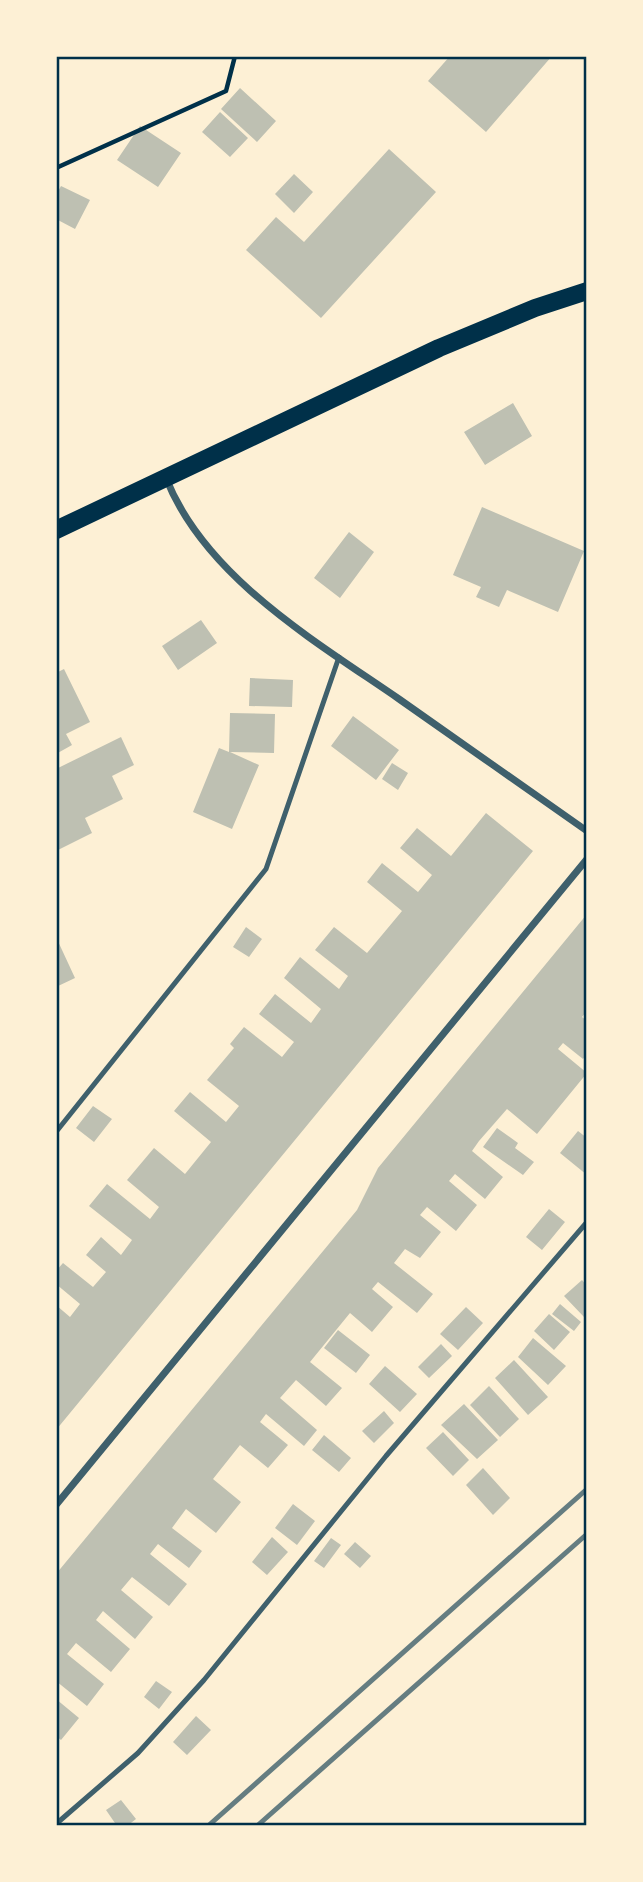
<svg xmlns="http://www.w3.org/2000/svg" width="643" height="1882" font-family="Commissioner,sans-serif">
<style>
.building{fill:#bec0b2}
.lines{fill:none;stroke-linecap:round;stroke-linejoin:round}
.path{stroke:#003049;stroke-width:4.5}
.service{stroke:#3f606c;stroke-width:5}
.minor{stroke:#3f606c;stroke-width:7}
.primary{stroke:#003049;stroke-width:18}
.rail{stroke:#657d81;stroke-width:5}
.neatline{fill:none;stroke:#003049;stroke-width:2.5}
</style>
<rect width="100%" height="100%" fill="#fdf0d5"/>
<!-- building -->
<path class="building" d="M 450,56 L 552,56 L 486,132 L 428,81 Z
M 240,88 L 276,121 L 257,142 L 221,109 Z
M 220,112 L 248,138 L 230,157 L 202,132 Z
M 140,126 L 181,153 L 158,187 L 117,160 Z
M 389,149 L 436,192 L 321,318 L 246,250 L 276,217 L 304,242 Z
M 294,174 L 313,192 L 294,213 L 275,194 Z
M 61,186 L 90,200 L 75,229 L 56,219 L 56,195 Z
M 513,403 L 532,436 L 485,465 L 464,432 Z
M 482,507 L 584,551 L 558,612 L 507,590 L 499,607 L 476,597 L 481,587 L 453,575 Z
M 349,532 L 374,552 L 340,598 L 314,578 Z
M 201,620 L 217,643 L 178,670 L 162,646 Z
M 64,669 L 90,722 L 66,734 L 72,745 L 56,754 L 56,673 Z
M 250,678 L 293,680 L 292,707 L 249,706 Z
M 230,713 L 275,714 L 274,753 L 230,752 L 259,765 L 232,829 L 193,812 L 219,748 L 229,752 Z
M 353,716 L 399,750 L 376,780 L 331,746 Z
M 121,737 L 134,765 L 112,776 L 123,799 L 85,818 L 92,833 L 56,851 L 56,769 Z
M 392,763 L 408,773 L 398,790 L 382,779 Z
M 486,813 L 533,851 L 56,1430 L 56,1305 L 70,1317 L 80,1304 L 56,1284 L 56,1271 L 63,1263 L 93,1287 L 106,1272 L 86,1255 L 101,1237 L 121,1255 L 132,1240 L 89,1206 L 107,1184 L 150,1219 L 159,1207 L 127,1180 L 154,1148 L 185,1174 L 211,1142 L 174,1111 L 190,1092 L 226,1122 L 239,1106 L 207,1080 L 234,1048 L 230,1044 L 244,1027 L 282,1057 L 294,1042 L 259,1014 L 275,994 L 311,1023 L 321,1009 L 284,978 L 300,957 L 339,989 L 348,976 L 315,950 L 334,927 L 367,953 L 402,911 L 367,882 L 382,863 L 418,892 L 432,875 L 400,848 L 417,828 L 451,856 Z
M 587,914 L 587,1011 L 582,1017 L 587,1021 L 587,1054 L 583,1059 L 563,1043 L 558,1049 L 587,1073 L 537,1134 L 507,1109 L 479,1141 L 472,1151 L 503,1177 L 485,1199 L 455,1174 L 449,1181 L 477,1205 L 456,1231 L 427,1207 L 420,1215 L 441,1232 L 420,1258 L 405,1249 L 394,1263 L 433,1294 L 417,1313 L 378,1282 L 372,1289 L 393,1307 L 372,1332 L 350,1313 L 310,1362 L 342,1388 L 326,1406 L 296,1380 L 280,1398 L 317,1430 L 304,1446 L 266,1414 L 260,1422 L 288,1445 L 268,1468 L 240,1445 L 213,1479 L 241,1502 L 216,1533 L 186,1509 L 172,1528 L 202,1551 L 189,1568 L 158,1544 L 150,1554 L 187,1584 L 169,1606 L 132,1577 L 121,1590 L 153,1617 L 135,1639 L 103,1611 L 96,1620 L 130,1649 L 111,1672 L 76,1643 L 67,1654 L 104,1684 L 87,1706 L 56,1681 L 56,1574 L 357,1210 L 378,1168 Z
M 246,927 L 262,939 L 249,957 L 233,947 Z
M 56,937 L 75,978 L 56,987 Z
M 93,1106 L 112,1119 L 94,1142 L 76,1128 Z
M 497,1128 L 518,1143 L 515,1148 L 534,1162 L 523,1175 L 483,1147 Z
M 578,1131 L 587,1138 L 587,1175 L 560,1153 Z
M 549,1209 L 565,1222 L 542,1250 L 526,1237 Z
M 582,1280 L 587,1286 L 587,1314 L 584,1317 L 564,1296 Z
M 560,1304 L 581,1322 L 574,1331 L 552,1314 Z
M 466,1307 L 483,1323 L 458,1350 L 440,1334 Z
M 549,1314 L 570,1332 L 554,1350 L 534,1331 Z
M 338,1330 L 370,1355 L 356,1373 L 324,1348 Z
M 533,1338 L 566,1366 L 548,1385 L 518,1357 Z
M 441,1344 L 452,1356 L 429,1378 L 418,1367 Z
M 514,1360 L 548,1397 L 528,1415 L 495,1378 Z
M 385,1366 L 417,1394 L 400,1412 L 369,1384 Z
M 489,1386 L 519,1419 L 500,1437 L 470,1405 Z
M 464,1404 L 498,1440 L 477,1459 L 441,1425 Z
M 384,1411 L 394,1423 L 374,1443 L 362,1431 Z
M 443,1432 L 469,1460 L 453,1476 L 426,1448 Z
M 324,1435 L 351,1458 L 339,1472 L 312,1450 Z
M 483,1468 L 510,1498 L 493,1515 L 466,1485 Z
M 293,1504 L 315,1521 L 297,1545 L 275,1528 Z
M 272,1537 L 288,1552 L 267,1575 L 252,1562 Z
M 331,1538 L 341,1545 L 324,1568 L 314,1561 Z
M 355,1542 L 371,1556 L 360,1568 L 344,1554 Z
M 156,1681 L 172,1692 L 159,1709 L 144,1697 Z
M 56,1699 L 79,1718 L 61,1740 L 56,1736 Z
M 196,1716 L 211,1730 L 187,1755 L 173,1742 Z
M 121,1800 L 136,1819 L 127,1826 L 117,1826 L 106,1810 Z"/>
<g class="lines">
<!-- path -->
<path class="path" d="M 56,168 L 226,91 L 235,56"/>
<!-- service -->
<path class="service" d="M 56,1132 L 266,869 L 339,657
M 56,1824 L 138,1753 L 204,1680 L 386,1456 L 587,1222"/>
<!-- minor -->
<path class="minor" d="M 166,478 C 205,577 315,641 399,699 C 462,743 524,787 587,831
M 56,1505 L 587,859"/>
<!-- primary -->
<path class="primary" d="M 56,530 L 439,348 L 535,308 L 587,291"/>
<!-- rail -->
<path class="rail" d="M 208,1826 L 587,1489
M 257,1826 L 587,1534"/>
</g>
<!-- border -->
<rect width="643" height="1882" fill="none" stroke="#fdf0d5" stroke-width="116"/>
<rect x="58" y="58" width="527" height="1766" class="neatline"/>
</svg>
